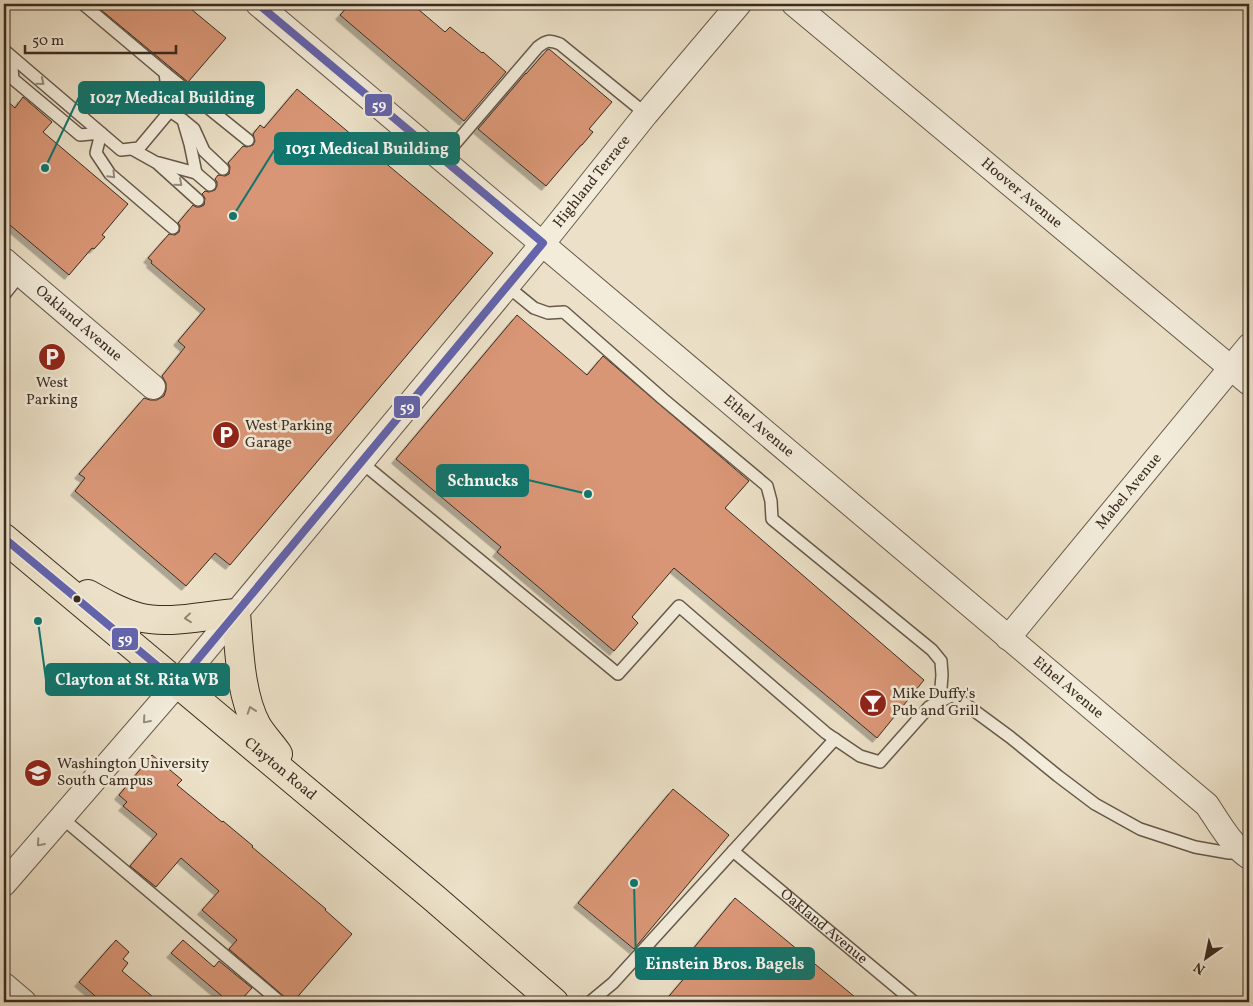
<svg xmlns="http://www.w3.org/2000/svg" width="1253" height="1006" font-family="Vollkorn,serif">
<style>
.building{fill:#d99676;stroke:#3a2c21;filter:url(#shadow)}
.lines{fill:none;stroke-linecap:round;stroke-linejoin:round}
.service-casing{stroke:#66594b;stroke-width:14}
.minor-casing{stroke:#66594b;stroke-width:26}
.primary-casing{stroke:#3a2c21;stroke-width:30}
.service{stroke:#f3ecdb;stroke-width:11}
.minor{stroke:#f3ecdb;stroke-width:24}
.primary{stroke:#ece1c8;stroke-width:28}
.bus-1-casing{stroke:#f3ecdb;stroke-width:11}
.bus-1{stroke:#6364ad;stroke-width:8}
.oneway{stroke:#968c7e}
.oneway2{stroke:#938674}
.bus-dot{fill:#3a2c21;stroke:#f3ecdb;stroke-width:2}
.labels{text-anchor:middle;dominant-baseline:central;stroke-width:5;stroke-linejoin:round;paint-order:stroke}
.street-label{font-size:15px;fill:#3a2c21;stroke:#f3ecdb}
.poi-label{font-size:15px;fill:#3a2c21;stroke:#f3ecdb;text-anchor:start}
.leader{fill:none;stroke:#0f766e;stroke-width:2}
.callout-dot{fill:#0f766e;stroke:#f3ecdb;stroke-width:2}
.callout{fill:#0f766e;stroke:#0f766e;stroke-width:2}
.callout-label{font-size:16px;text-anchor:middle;font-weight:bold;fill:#fff}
.line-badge{stroke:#f3ecdb;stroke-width:2}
.badge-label{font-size:14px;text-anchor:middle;font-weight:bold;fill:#fff}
</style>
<defs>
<filter id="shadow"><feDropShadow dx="-4.5" dy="4.5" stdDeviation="0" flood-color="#0004"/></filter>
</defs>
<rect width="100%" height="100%" fill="#ece1c8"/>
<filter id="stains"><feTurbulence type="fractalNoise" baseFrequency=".004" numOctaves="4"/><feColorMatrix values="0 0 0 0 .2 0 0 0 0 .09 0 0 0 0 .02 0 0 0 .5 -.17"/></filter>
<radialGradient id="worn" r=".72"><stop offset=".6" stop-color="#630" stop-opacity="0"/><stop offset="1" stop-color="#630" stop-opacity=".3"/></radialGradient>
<!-- building -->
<path class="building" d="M 94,4 L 185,4 L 226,38 L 188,82 Z
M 350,4 L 412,4 L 445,32 L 450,27 L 482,53 L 483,52 L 506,72 L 464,121 L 340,15 Z
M 549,49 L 612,102 L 589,129 L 593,132 L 582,145 L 581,145 L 546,186 L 478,129 L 526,73 L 526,74 L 547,50 Z
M 297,89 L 493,253 L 230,565 L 215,553 L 186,586 L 75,491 L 85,478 L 79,474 L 144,398 L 150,400 L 157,400 L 164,396 L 166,390 L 166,383 L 162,376 L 185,347 L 178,341 L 205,309 L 151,263 L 152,261 L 148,258 L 169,234 L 175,235 L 179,232 L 180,226 L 178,223 L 193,205 L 196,207 L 200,207 L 204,205 L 205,198 L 202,194 L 205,191 L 209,192 L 215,190 L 217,186 L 217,182 L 215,179 L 218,175 L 225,176 L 229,174 L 230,167 L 228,163 L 243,146 L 247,147 L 253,145 L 255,141 L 253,134 L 260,125 L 264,128 Z
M 23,97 L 52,122 L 43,132 L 128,204 L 102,235 L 105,237 L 94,249 L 92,248 L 69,275 L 4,220 L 4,98 L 15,108 Z
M 517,315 L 587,375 L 603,356 L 749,481 L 725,508 L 924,680 L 877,738 L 674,568 L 632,617 L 638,623 L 614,651 L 497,552 L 501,547 L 396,459 Z
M 152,755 L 182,780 L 177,785 L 222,822 L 223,821 L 253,846 L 252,847 L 326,909 L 325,910 L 352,934 L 293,1002 L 291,1002 L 287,999 L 229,949 L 237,940 L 202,910 L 219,891 L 181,858 L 156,887 L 130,866 L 157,834 L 123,806 L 127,802 L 119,795 Z
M 673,789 L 729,835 L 634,949 L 578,903 Z
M 735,898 L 861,1002 L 664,1002 L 687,975 L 678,967 Z
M 116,940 L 129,952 L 123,959 L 128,963 L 122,971 L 159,1002 L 102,1002 L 79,982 Z
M 183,940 L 214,967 L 219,961 L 252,988 L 239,1002 L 229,1002 L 171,953 Z"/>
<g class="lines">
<!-- service casing -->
<g class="service-casing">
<g id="service">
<path d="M 4,50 L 121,150 L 139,148 L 170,111 L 165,73 L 83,4"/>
<path d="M 11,57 L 13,79 L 80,135 L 101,133 L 96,153 L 110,174 L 173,228"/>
<path d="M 165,73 L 248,140"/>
<path d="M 170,111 L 183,120 L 190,144 L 196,173"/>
<path d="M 183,120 L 194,129 L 204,151 L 223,169"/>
<path d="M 132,149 L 157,163 L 198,200"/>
<path d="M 442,159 L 538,47 C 547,40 549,40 560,44 L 646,114"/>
<path d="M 159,163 L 196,173 L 210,185"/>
<path d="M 507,286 L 534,308 L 548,313 L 564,312 L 663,399 L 767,486 L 771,501 L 772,519 L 932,650 L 941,661 L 942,675 L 940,701"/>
<path d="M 4,295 L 20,275"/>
<path d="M 361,462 L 618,674 L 679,606 L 826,733 L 860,756 L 880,762 L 929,707 L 953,695 L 1010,737 L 1058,776 L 1095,804 L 1140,829 L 1195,847 L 1229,853 L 1242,853"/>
<path d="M 62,818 L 280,1002"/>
<path id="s1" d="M 733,851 L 914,1002"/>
<path d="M 590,1002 L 613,983 L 835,739"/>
</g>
</g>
<!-- minor casing -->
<g class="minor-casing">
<g id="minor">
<path id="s2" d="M 258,4 L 1207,805 C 1219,823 1231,845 1249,857"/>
<path id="s3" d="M 794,4 L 1249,383"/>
<path id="s4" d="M 4,260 L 153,387"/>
<path id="s5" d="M 1008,638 L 1249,346"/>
<path id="s6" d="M 4,884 L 178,683 L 543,243 L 646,114 L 739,4"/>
<path d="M 4,985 L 24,1002"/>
</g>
</g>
<!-- primary casing -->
<g class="primary-casing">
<g id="primary">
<path id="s7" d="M 4,538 L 434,898 L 554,1002"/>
<path d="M 88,594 C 104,603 120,612 138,617 C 170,625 204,615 236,613 C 239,647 240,695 257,726 C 263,736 272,745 278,754"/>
</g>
</g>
<!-- service -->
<use href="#service" class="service"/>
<!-- minor -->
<use href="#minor" class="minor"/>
<!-- primary -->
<use href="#primary" class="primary"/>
<!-- bus-1 casing -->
<g class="bus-1-casing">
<path id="bus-1" d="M 4,538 L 178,683 L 543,243 L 258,4"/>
</g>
<!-- bus-1 -->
<use href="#bus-1" class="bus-1"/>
</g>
<!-- one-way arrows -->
<defs><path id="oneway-chevron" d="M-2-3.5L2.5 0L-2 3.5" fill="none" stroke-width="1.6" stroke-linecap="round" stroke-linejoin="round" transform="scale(1.25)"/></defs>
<g class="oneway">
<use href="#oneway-chevron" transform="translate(41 82) rotate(40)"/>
<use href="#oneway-chevron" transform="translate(112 175) rotate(46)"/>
<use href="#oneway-chevron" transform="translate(179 183) rotate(41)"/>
<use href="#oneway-chevron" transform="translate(146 720) rotate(131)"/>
<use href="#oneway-chevron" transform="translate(40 843) rotate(131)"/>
</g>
<g class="oneway2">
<use href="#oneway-chevron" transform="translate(188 618) rotate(174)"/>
<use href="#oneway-chevron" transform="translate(251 710) rotate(-109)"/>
</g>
<!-- icons -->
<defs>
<g id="parking-disc" transform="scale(1.4375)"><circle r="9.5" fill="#8f2418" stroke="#f3ecdb"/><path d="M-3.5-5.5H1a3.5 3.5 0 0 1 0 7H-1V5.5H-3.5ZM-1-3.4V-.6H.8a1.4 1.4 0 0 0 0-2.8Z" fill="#fff"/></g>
<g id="bar-disc" transform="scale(1.4375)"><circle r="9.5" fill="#8f2418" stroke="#f3ecdb"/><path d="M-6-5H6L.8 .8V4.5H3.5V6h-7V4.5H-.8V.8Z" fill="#fff"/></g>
<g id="university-disc" transform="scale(1.4375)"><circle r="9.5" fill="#8f2418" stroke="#f3ecdb"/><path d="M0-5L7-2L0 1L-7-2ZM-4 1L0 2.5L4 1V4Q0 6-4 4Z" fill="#fff"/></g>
</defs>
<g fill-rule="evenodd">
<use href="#parking-disc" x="52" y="357"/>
<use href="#parking-disc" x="226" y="435"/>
<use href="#bar-disc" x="873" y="703"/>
<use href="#university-disc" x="38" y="773"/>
</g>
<!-- markers -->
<circle class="bus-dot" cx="77" cy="599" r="4.5"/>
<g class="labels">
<!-- street labels -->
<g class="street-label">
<text stroke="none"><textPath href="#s6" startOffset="916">Highland Terrace</textPath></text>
<text stroke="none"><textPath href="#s3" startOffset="296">Hoover Avenue</textPath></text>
<text stroke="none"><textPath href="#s4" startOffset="98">Oakland Avenue</textPath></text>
<text stroke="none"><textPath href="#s2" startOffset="655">Ethel Avenue</textPath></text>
<text stroke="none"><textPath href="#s5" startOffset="190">Mabel Avenue</textPath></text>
<text stroke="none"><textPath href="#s2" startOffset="1060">Ethel Avenue</textPath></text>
<text stroke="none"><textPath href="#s7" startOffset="360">Clayton Road</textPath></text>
<text stroke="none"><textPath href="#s1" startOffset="118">Oakland Avenue</textPath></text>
</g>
<!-- poi labels -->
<g class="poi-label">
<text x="52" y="383" text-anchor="middle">West<tspan x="52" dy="17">Parking</tspan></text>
<text x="245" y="426">West Parking<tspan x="245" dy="17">Garage</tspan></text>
<text x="892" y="694">Mike Duffy's<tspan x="892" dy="17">Pub and Grill</tspan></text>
<text x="57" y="764">Washington University<tspan x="57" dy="17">South Campus</tspan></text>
</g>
</g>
<!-- callouts -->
<path class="leader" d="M45 168L79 97M233 216L275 149M588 494L528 480M38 621L46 680M634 883L636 963"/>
<g class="callout-dot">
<circle cx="45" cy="168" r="5"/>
<circle cx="233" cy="216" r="5"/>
<circle cx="588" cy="494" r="5"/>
<circle cx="38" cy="621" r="5"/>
<circle cx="634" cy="883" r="5"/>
</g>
<g class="callout">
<rect x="79" y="82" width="185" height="31" rx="5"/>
<rect x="275" y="133" width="184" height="31" rx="5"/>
<rect x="437" y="465" width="91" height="31" rx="5"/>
<rect x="46" y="664" width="183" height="31" rx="5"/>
<rect x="636" y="948" width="178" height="31" rx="5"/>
</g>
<g class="callout-label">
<text x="172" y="103">1027 Medical Building</text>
<text x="367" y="154">1031 Medical Building</text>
<text x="483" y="486">Schnucks</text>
<text x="137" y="685">Clayton at St. Rita WB</text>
<text x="725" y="969">Einstein Bros. Bagels</text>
</g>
<g class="line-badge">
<rect x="364" y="93" width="29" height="24" rx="5" fill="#6364ad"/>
<rect x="393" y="395" width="28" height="24" rx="5" fill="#6364ad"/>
<rect x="111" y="627" width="28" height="24" rx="5" fill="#6364ad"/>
</g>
<g class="badge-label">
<text x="379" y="110">59</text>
<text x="407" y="412">59</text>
<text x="125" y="644">59</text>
</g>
<!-- margin -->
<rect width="1253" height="1006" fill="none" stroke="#ece1c8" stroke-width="20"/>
<rect x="5" y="5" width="1243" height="996" fill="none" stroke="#3a2c21" stroke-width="2.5"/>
<rect x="10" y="10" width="1233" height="986" fill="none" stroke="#3a2c21"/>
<!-- north arrow -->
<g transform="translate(1206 958) rotate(213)" stroke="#f3ecdb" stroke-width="4" paint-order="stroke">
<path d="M0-4L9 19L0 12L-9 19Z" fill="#3a2c21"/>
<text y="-8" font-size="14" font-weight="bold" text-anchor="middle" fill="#3a2c21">N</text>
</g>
<!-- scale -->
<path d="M25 45v8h151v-8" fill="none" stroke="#3a2c21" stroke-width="2.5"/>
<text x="32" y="45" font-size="15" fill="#3a2c21" stroke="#f3ecdb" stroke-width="4" paint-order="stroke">50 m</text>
<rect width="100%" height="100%" filter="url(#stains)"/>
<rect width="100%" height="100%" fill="url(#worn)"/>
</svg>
